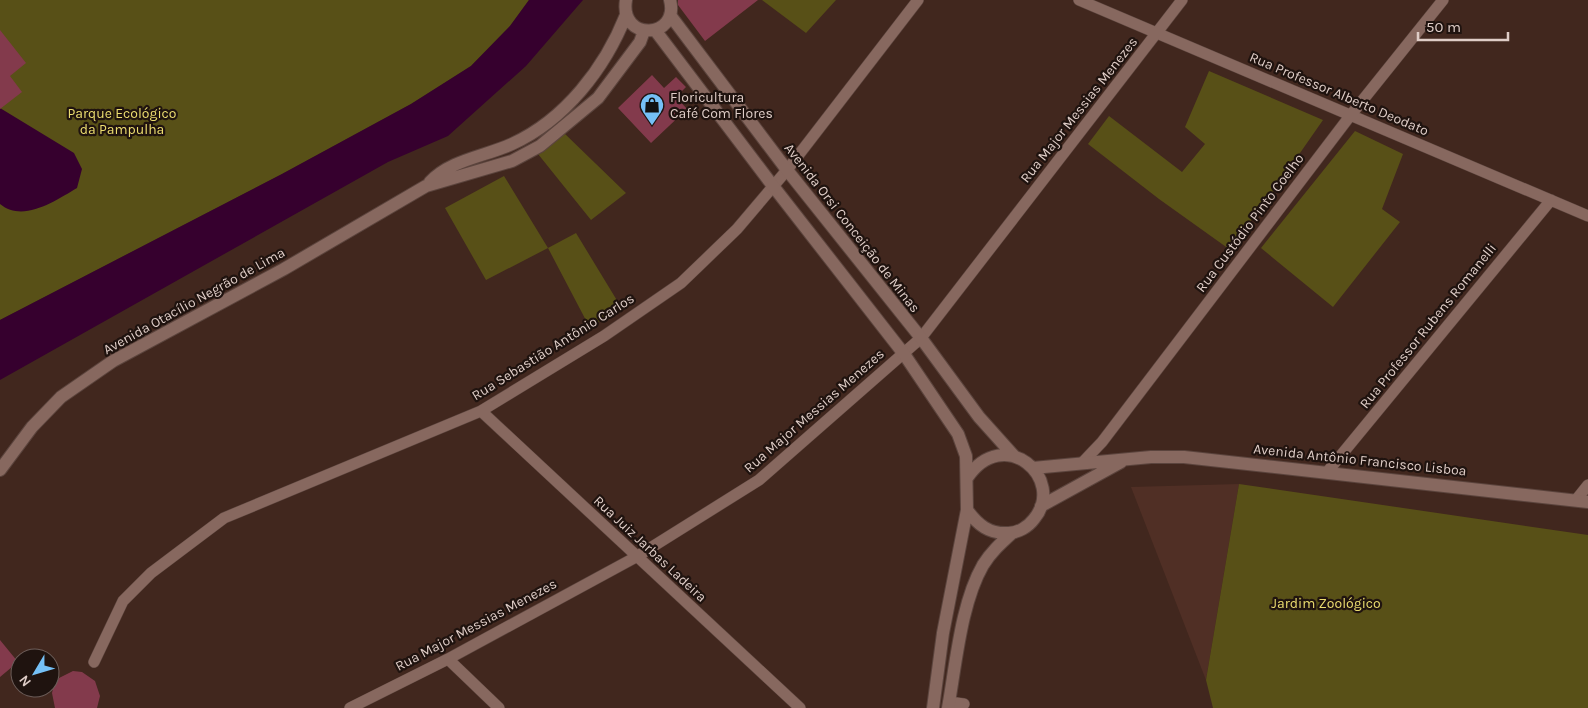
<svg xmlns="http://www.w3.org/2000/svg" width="1588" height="708" font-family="Karla,sans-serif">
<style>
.built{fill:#502f25}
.green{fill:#585017}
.water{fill:#36002e}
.building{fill:#833a4c}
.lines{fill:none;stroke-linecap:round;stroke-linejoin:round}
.street-casing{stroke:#5b443d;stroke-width:12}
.secondary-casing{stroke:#5b443d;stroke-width:14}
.street{stroke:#87685f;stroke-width:11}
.secondary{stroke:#87685f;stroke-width:12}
.labels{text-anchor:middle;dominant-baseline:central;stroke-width:4.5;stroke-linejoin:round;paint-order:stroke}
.street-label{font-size:14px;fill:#dfcdc7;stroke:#1f130f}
.poi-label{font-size:14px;fill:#dfcdc7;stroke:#1f130f;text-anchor:start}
.park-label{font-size:14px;fill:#edde70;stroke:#1f130f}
</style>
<rect width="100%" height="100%" fill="#41271e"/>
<!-- built -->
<path class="built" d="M 1239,484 L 1206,680 L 1131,487 Z"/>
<!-- green -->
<path class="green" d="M 0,0 L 529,0 L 510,26 L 471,66 L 411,104 L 282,174 L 0,320 Z
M 762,0 L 836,0 L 806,33 Z
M 1209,71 L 1323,120 L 1270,196 L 1229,249 L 1159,199 L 1088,144 L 1109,116 L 1182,172 L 1205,144 L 1185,127 Z
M 1355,131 L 1403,154 L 1382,209 L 1400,222 L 1333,307 L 1261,248 Z
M 564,133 L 626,193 L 591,220 L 538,154 Z
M 504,176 L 548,248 L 576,233 L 621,307 L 590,328 L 548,248 L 486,280 L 445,208 Z
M 1239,484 L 1588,535 L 1588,708 L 1213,708 L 1206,680 Z"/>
<!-- water -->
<path class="water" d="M 529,0 L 583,0 L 526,66 L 448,136 L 388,162 L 0,380 L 0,320 L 282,174 L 411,104 L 471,66 L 510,26 Z
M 0,108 L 74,153 L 82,169 L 77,188 C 55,201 23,223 0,204 Z"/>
<!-- building -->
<path class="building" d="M 678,0 L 758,0 L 705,41 L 678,5 Z
M 0,30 L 26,63 L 10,76 L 22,92 L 0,109 Z
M 652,75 L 664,88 L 676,77 L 686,87 L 676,97 L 687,109 L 651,143 L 618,108 Z
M 0,640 L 18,662 L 0,677 Z
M 73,671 L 82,672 L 95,681 L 100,696 L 97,708 L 55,708 L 52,693 L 54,685 L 59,678 Z"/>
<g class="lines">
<!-- street casing -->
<g class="street-casing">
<path id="street" d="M 1079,0 L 1588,216
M 481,411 L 800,708
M 1082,463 L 1102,442 L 1350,116 L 1443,0
M 1328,471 L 1551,200
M 1576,500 L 1588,485
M 448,659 L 499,708
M 94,662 L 123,601 L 151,573 L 224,518 L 481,411 L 604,336 L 681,283 L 737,229 L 787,170 L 918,0
M 949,702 L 964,704
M 350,708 L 448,659 L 636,557 L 759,480 L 921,338 L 1182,0"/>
</g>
<!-- secondary casing -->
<g class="secondary-casing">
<path id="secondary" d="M 626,0 C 619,42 680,39 670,0
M 670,15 L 787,170 L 921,338 L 979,417 L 1014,456
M 655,30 L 773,186 L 904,354 L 958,434 L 966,456 L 967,510 L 943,633 L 933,708
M 430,182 C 450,160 486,156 512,144 C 565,120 605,68 626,15
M 1033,468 L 1151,457 L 1184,457 L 1588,502
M 0,470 L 32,427 L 61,397 L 113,361 L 284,269 L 426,186 L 512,161 L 540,146 L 598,98 L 640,42 L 644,31
M 967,478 C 1004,423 1067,479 1034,519 C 1028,527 1018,533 1008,533 C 989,534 978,525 967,510
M 1041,506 L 1121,462
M 948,708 C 956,664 961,603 983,565 C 991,552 1001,543 1012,533"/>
</g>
<!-- street -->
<use href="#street" class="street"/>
<!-- secondary -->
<use href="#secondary" class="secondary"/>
</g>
<!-- icons -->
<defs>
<g id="shop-pin" transform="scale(1.25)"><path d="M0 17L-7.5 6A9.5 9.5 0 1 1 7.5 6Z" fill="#75c0f6" stroke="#1f130f"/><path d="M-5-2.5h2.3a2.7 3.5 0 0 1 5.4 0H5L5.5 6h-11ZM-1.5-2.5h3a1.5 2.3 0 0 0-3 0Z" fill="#111"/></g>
</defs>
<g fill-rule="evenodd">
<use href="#shop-pin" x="652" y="105"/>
</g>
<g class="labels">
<!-- street labels -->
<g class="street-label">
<text transform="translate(1339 94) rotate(23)">Rua Professor Alberto Deodato</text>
<text transform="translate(1079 110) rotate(-52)">Rua Major Messias Menezes</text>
<text transform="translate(1250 223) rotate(-53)">Rua Custódio Pinto Coelho</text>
<text transform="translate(852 228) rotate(52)">Avenida Orsi Conceição de Minas</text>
<text transform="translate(194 301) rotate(-29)">Avenida Otacílio Negrão de Lima</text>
<text transform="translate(1428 326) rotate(-51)">Rua Professor Rubens Romanelli</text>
<text transform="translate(553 347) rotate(-32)">Rua Sebastião Antônio Carlos</text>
<text transform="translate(814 411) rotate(-41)">Rua Major Messias Menezes</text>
<text transform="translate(1360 460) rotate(6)">Avenida Antônio Francisco Lisboa</text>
<text transform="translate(650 549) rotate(43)">Rua Juiz Jarbas Ladeira</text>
<text transform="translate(476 625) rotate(-28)">Rua Major Messias Menezes</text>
</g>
<!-- poi labels -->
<g class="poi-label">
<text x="670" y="97">Floricultura<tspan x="670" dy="16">Café Com Flores</tspan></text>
</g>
<!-- park labels -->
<g class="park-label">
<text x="122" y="113">Parque Ecológico<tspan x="122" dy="16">da Pampulha</tspan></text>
<text x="1326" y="603">Jardim Zoológico</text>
</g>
</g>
<!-- north arrow -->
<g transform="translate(35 673) rotate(232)"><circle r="24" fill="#1f130f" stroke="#6c5d59"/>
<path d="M0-4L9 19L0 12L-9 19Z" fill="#75c0f6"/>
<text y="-8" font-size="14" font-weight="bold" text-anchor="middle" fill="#dfcdc7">N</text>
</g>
<!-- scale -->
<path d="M1418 32v8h90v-8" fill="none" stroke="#dfcdc7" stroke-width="2.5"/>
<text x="1426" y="32" font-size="15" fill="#dfcdc7" stroke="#1f130f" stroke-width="4" paint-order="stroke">50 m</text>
</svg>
